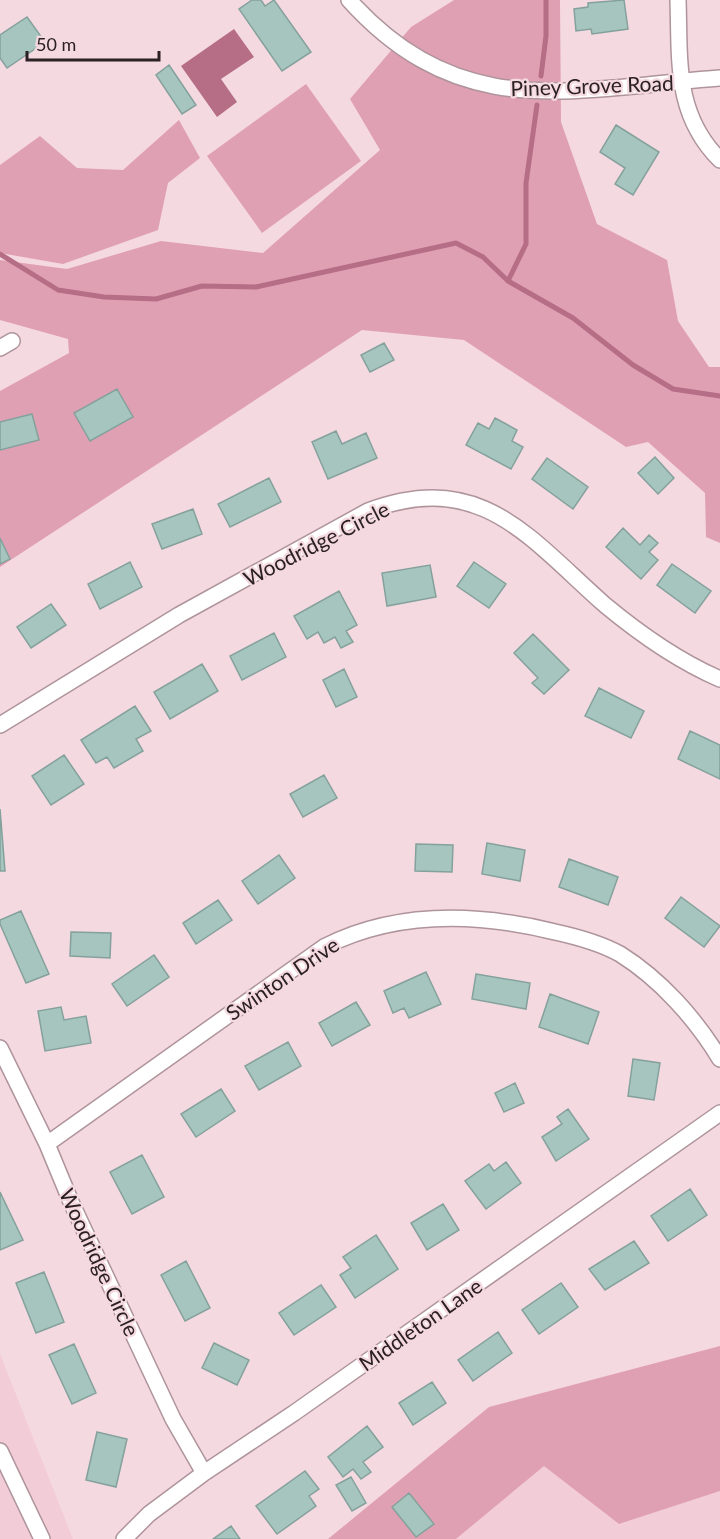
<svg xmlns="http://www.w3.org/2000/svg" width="720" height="1539" font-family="Lato,sans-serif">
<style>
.built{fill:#f2cdd8}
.green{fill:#e0a0b4}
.water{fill:#b66d86}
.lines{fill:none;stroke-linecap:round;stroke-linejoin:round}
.stream{stroke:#b66d86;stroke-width:5}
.building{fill:#a7c5bf;stroke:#84a19c;stroke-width:1.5}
.street-casing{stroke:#af949c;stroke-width:18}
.street{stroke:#fff;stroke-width:15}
.labels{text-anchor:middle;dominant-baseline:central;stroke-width:4.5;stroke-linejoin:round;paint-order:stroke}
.street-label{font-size:21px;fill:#2b2124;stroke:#f5d9e1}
</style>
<rect width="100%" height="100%" fill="#f5d9e1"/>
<!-- built -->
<path class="built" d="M 0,1354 L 73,1539 L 0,1539 Z
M 544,1465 L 619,1524 L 720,1491 L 720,1539 L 456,1539 Z"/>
<!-- green -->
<path class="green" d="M 454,0 L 560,0 L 561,122 L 597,224 L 667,260 L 678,321 L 709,367 L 720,367 L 720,543 L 706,537 L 705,493 L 648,442 L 626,447 L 464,340 L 362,330 L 0,567 L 0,391 L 69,353 L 68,339 L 0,320 L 0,260 L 67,269 L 161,241 L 263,253 L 380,150 L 350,99 L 411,27 Z
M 306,84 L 361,161 L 262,233 L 207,156 Z
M 179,120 L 200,158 L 168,183 L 158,230 L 63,264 L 0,253 L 0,165 L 40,136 L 77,168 L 123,170 Z
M 720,1346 L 720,1491 L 619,1524 L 544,1466 L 456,1539 L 328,1539 L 489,1407 Z"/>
<!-- water -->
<path class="water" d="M 234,29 L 254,57 L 221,79 L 237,102 L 217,117 L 181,66 Z"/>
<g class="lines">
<!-- stream -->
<path class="stream" d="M 541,76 L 546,36 L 546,0
M 0,254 L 58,290 L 104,297 L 156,299 L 202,286 L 256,287 L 456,243 L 483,257 L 508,281 L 573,318 L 633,365 L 673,389 L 720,396
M 508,281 L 526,244 L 526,183 L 537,105"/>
</g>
<!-- building -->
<path class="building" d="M 252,0 L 261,0 L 265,6 L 274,0 L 311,52 L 282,71 L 239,9 Z
M 624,0 L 628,29 L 592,34 L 591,29 L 576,31 L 574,9 L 588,7 L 588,3 Z
M 27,17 L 45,42 L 7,68 L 0,58 L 0,35 Z
M 169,65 L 196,105 L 182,114 L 156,75 Z
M 616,125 L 659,152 L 633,195 L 615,184 L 625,168 L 600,152 Z
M 384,343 L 394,360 L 370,372 L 361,355 Z
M 117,389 L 133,417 L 90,441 L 74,413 Z
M 32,414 L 39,440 L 0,450 L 0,422 Z
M 495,418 L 517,430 L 512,441 L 523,447 L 511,469 L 466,445 L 478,423 L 489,429 Z
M 336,431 L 342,444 L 366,433 L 377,458 L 328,479 L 312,442 Z
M 655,457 L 674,478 L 658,494 L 638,473 Z
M 547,458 L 588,487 L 573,509 L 532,479 Z
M 269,478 L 281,502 L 230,527 L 218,504 Z
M 193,509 L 202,534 L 162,549 L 152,524 Z
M 623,528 L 640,545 L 649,535 L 658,543 L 649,552 L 658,560 L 641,579 L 606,547 Z
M 0,538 L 10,559 L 0,564 Z
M 130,562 L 142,587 L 100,609 L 88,584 Z
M 474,562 L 506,584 L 489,608 L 457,586 Z
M 672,564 L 711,591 L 695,613 L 657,585 Z
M 430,565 L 436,597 L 387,606 L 382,573 Z
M 339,591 L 357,625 L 346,631 L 353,642 L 341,648 L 335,637 L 324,643 L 318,632 L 307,639 L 294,616 Z
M 51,604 L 66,625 L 31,648 L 17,627 Z
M 274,633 L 286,657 L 242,680 L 230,656 Z
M 533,634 L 569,670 L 544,694 L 532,683 L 538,678 L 514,653 Z
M 202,664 L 218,691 L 170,719 L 154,692 Z
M 344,669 L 357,697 L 336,707 L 323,680 Z
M 599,688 L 644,711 L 631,738 L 585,716 Z
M 135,706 L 151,731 L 136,739 L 143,751 L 114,768 L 107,757 L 96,763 L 81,740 Z
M 690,731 L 720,745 L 720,779 L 678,759 Z
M 64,755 L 84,784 L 51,805 L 32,776 Z
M 324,775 L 337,798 L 303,817 L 290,794 Z
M 0,809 L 5,871 L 0,871 Z
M 487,843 L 525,850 L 520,881 L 482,874 Z
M 416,844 L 453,845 L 452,872 L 415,871 Z
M 279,855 L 295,878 L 258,904 L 242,881 Z
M 569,859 L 618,877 L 608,905 L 559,887 Z
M 681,897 L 720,926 L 704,947 L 665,918 Z
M 218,900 L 232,920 L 196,944 L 183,923 Z
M 21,911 L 49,974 L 26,983 L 0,924 L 0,920 Z
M 71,932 L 111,933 L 110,958 L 70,956 Z
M 154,955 L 169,977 L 127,1006 L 112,984 Z
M 426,972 L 441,1004 L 409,1018 L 404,1008 L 393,1013 L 384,991 Z
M 476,974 L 530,983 L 526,1009 L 472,999 Z
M 550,994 L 599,1012 L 588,1044 L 539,1027 Z
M 356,1002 L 370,1025 L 332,1046 L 319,1023 Z
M 61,1007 L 64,1020 L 86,1016 L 91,1043 L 45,1051 L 38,1011 Z
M 288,1042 L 301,1066 L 259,1090 L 245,1066 Z
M 633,1059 L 660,1063 L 654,1100 L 628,1096 Z
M 515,1083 L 524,1103 L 504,1112 L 495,1093 Z
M 221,1089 L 235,1111 L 196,1137 L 181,1114 Z
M 568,1109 L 589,1139 L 556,1161 L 542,1137 L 562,1124 L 557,1117 Z
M 142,1155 L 164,1197 L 132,1214 L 110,1172 Z
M 506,1162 L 521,1183 L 486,1209 L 465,1181 L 489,1164 L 494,1171 Z
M 690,1189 L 707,1215 L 668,1241 L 651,1216 Z
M 0,1192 L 23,1240 L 0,1250 Z
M 443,1204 L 459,1230 L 427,1250 L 411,1223 Z
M 376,1235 L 398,1269 L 355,1298 L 340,1275 L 351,1268 L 343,1257 Z
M 634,1241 L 649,1263 L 605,1290 L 589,1269 Z
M 186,1261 L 210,1308 L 185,1321 L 161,1275 Z
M 44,1272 L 64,1322 L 36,1333 L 16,1283 Z
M 561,1283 L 578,1307 L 539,1334 L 522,1310 Z
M 321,1285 L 336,1307 L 294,1335 L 279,1313 Z
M 498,1332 L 512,1353 L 473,1381 L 458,1360 Z
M 214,1343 L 249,1360 L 237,1385 L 202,1368 Z
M 74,1344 L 96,1393 L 72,1404 L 49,1355 Z
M 432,1382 L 446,1403 L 413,1425 L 399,1403 Z
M 367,1426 L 383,1447 L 363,1462 L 371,1472 L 361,1479 L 353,1469 L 343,1477 L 328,1457 Z
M 97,1432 L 127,1439 L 116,1487 L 86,1480 Z
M 305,1471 L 319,1489 L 309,1496 L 316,1506 L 277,1534 L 256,1506 Z
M 351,1477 L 366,1503 L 352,1511 L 336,1485 Z
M 409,1493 L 434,1524 L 416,1537 L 392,1507 Z
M 231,1526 L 240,1539 L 213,1539 Z"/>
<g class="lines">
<!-- street casing -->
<g class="street-casing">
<path id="street" d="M 349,0 C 461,124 572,89 720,78
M 678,0 C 680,60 674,114 720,160
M 0,348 L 12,341
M 0,725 L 179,615 L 368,511 C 481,469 528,537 605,605 C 640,634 678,661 720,679
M 0,1048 L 47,1144 L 71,1202 L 173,1419 L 204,1473
M 47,1144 L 324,947 C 397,910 478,913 555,932 C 578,937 600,943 620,954 C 660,979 695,1018 720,1059
M 0,1451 L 42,1539
M 124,1539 L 149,1514 L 204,1473 L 294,1413 L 720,1113"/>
</g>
<!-- street -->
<use href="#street" class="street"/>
</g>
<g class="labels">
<!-- street labels -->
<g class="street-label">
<text transform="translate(592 85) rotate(-2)">Piney Grove Road</text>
<text transform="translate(316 543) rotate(-27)">Woodridge Circle</text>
<text transform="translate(282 978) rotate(-34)">Swinton Drive</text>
<text transform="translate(100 1262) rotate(65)">Woodridge Circle</text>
<text transform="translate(420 1324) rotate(-35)">Middleton Lane</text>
</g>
</g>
<!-- scale -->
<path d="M27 51v9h132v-9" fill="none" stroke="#2b2124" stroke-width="3"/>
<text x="36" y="51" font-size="18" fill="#2b2124" stroke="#f5d9e1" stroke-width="4.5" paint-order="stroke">50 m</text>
</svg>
